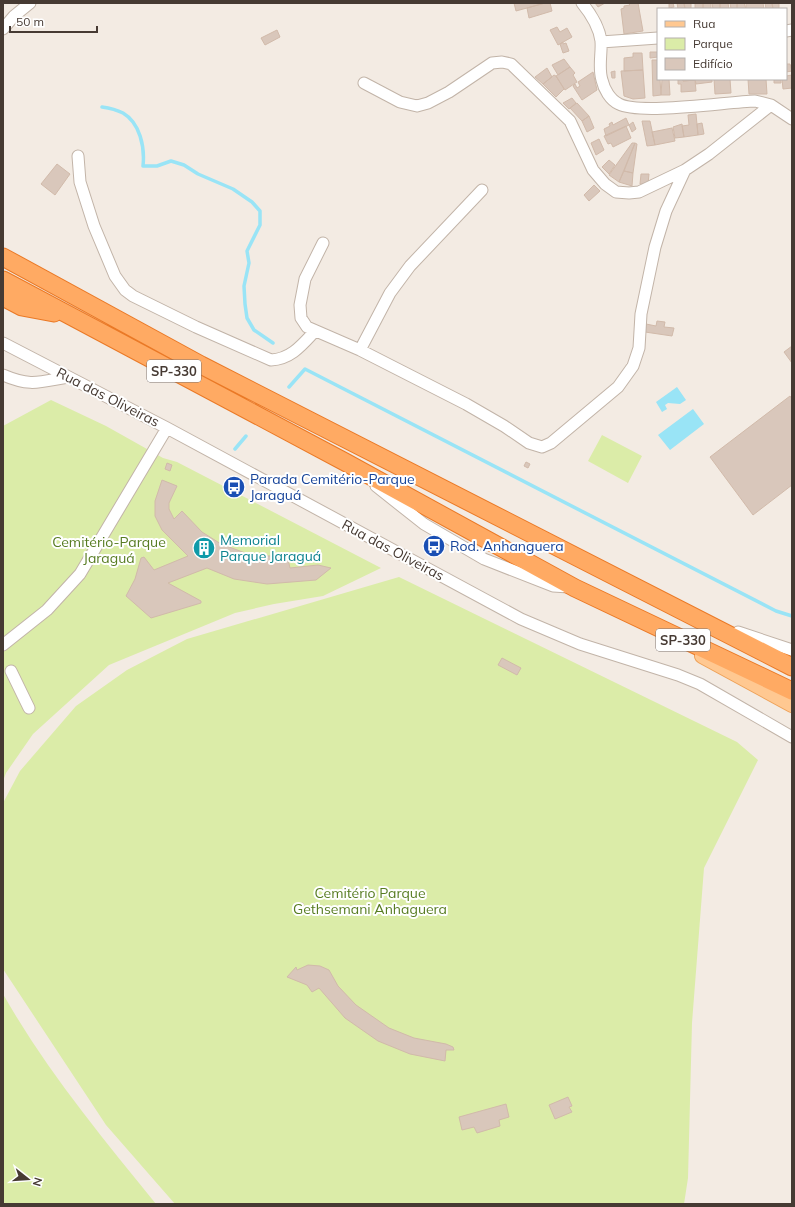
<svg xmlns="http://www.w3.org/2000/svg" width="795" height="1207" font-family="Mulish,sans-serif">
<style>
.green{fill:#dbeca8}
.water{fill:#99e4f6}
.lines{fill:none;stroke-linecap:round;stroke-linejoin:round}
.stream{stroke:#99e4f6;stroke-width:3.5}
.building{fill:#d9c7bb;stroke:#d1baaa}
.minor-casing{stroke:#c2b4a8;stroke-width:13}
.major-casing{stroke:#eea157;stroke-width:16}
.highway-casing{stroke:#ea7926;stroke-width:19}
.minor{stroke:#fff;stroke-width:11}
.major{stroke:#ffc891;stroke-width:14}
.highway{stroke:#ffaa63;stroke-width:17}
.labels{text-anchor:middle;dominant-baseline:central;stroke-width:4;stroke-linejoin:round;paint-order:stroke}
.shield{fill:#fff;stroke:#7e7570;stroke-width:1}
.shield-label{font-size:13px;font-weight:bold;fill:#463a33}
.street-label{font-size:14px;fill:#463a33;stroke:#fff}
.transit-label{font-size:14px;fill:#164399;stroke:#fff;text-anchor:start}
.culture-label{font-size:14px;fill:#0d838f;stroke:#fff;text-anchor:start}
.park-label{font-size:14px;fill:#577c22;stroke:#fff}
</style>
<rect width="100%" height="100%" fill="#f3ebe3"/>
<!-- green -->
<path class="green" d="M 51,400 L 106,426 L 163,458 L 177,462 L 381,568 L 323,596 L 274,604 L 235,613 L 109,665 L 33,734 L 6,773 L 3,781 L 3,426 Z
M 602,435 L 642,456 L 628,483 L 588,461 Z
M 399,577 L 737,742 L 758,760 L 704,868 L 692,1023 L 688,1178 L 684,1204 L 175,1204 L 106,1125 L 3,969 L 3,803 L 20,771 L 76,706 L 127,670 L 187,639 Z
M 3,994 C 46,1070 101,1136 156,1204 L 3,1204 Z"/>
<!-- water -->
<path class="water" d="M 677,387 L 686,400 L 680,404 L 668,403 L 665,405 L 667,409 L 662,412 L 656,402 Z
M 693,409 L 704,424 L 670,450 L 658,435 Z"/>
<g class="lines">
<!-- stream -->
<path class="stream" d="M 102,107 C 109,108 117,110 123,113 C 140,123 145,147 143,166 L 157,166 L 171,161 L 184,165 L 198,174 L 233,189 L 252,202 L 260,211 L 260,225 L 247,251 L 249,263 L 244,286 L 245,304 L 247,318 L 254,330 L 273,343
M 289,387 L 305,369 L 776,611 L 792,616
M 235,449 L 246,436"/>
</g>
<!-- building -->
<path class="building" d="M 514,3 L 545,3 L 516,11 Z
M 545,3 L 550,3 L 552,11 L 529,18 L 527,8 Z
M 595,3 L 605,3 L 598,7 Z
M 628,3 L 638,3 L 643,31 L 624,34 L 621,9 L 624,8 L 624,6 L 630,5 Z
M 669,3 L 673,3 L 674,7 L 669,8 Z
M 677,3 L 684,3 L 685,9 L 678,9 Z
M 684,3 L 691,3 L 691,9 L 685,9 Z
M 695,3 L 703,3 L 703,9 L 695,9 Z
M 703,3 L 711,3 L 711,9 L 703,9 Z
M 712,3 L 720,3 L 720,9 L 713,9 Z
M 720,3 L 728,3 L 729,9 L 720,9 Z
M 730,3 L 737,3 L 737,9 L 729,9 L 731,9 Z
M 737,3 L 744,3 L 746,9 L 737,9 Z
M 746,3 L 763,3 L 764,9 L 746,9 Z
M 765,3 L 772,3 L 773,9 L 766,9 Z
M 772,3 L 779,3 L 779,9 L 773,9 Z
M 557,27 L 560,32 L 567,28 L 572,37 L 558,45 L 550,30 Z
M 277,30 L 280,37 L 265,45 L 261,38 Z
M 563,42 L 563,44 L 566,43 L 569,51 L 563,53 L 560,44 Z
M 650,52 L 658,52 L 658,57 L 650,58 Z
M 633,53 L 642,53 L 643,70 L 624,71 L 624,58 L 633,57 Z
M 564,59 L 570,67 L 558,75 L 552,65 Z
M 652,60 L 658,60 L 658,79 L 660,79 L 661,95 L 653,96 Z
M 786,64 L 790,64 L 792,71 L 786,72 Z
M 570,67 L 575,73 L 573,75 L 577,82 L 565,90 L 556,76 Z
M 547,68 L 552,77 L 543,84 L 535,77 Z
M 643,70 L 645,98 L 633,99 L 624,96 L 621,71 Z
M 615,71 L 615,78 L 612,78 L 611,72 Z
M 593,72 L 597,90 L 582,100 L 573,86 L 575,84 L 577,88 L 580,86 L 578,82 Z
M 554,75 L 556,76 L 564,89 L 556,97 L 543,84 Z
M 792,75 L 792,88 L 783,89 L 782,79 L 786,79 L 786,76 Z
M 662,79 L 669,79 L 670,95 L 661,95 Z
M 678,79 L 683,79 L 683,81 L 695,80 L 696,91 L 681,92 L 681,84 L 678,84 Z
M 683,79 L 695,79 L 695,80 L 683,81 Z
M 712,79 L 712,82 L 696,84 L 695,79 Z
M 714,79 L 730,79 L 731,93 L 715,94 Z
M 748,79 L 766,79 L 767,94 L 749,94 Z
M 774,79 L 781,79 L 781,83 L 774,83 Z
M 572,98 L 576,103 L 569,109 L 563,103 Z
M 577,103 L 589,116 L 582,121 L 570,108 Z
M 696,114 L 698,135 L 684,137 L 682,126 L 689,125 L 688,115 Z
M 589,116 L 594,128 L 587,132 L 582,121 Z
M 626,118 L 629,125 L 606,136 L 604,129 L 610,126 L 609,124 L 612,122 L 613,125 Z
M 642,121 L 650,121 L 655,145 L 647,146 Z
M 633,122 L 636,129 L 632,132 L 629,125 Z
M 702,123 L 704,134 L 698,135 L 697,124 Z
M 682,124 L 684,137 L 675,138 L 673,127 Z
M 626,126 L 631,138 L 613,147 L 611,143 L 608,144 L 604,136 Z
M 672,128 L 675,141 L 655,145 L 652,132 Z
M 599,139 L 604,150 L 596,155 L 591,143 Z
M 632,143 L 635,143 L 619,182 L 609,175 Z
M 635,143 L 637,144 L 633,173 L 624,171 Z
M 609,160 L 615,165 L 609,174 L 602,167 Z
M 57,164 L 70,174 L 55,195 L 41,184 Z
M 624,171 L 633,173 L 632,186 L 619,182 Z
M 641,174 L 649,174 L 648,184 L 640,184 Z
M 594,185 L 600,191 L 589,201 L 584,195 Z
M 657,321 L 665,322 L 664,327 L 674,328 L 672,336 L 645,332 L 646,324 L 656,326 Z
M 792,346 L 792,363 L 784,352 Z
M 790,396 L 792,399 L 792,485 L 753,515 L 710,457 Z
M 526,462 L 530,464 L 528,468 L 524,466 Z
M 167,463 L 172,465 L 170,471 L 165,469 Z
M 162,480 L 177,486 L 169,503 L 169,509 L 174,519 L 182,511 L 202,532 L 221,544 L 248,554 L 269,556 L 287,555 L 290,568 L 318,565 L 331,568 L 316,580 L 267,584 L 234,579 L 207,568 L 168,583 L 201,601 L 201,603 L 151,618 L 126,596 L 135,579 L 141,558 L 144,557 L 154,570 L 188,556 L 162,530 L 155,516 L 155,501 Z
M 502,658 L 521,668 L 517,675 L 498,665 Z
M 303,903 L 304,907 L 299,909 L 297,904 Z
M 308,965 L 320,966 L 329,970 L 338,986 L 356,1005 L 389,1028 L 414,1038 L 446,1044 L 453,1047 L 454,1050 L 446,1050 L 445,1061 L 410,1054 L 378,1041 L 345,1018 L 319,988 L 312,992 L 307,985 L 287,977 L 296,967 L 297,970 Z
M 568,1097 L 572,1106 L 569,1107 L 572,1112 L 555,1119 L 549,1105 Z
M 506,1104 L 509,1117 L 499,1120 L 500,1126 L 477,1133 L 474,1127 L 462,1130 L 459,1117 Z"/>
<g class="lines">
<!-- minor casing -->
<g class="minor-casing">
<path id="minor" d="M 582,3 C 591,14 599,26 601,41 C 602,54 598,67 602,80 C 604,89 610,100 619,104 C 640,115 726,102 755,101 L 771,105 L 792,119
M 3,29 L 14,16 L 30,3
M 786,31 L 792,30
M 601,42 L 658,38
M 364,83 L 400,102 L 417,106 L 428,103 L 449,92 L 492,63 L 502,62 L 511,64 L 570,121 L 593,170 L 605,184 L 616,192 L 629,193 L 639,192 L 685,170
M 78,156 L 80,182 L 94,226 L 115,276 L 125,290 L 133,296 L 196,327 L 271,360 C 291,359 302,345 315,331
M 323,243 L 305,279 L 300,305 L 301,318 L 307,327 L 360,350 L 466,404 L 504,426 L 529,443 L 542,447 L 551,443 L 618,387 L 633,366 L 639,348 L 641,314 L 655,247 L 666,211 L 685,170 L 709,154 L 771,105
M 3,343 L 167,428 L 521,619 L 580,644 L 678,675 L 700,684 L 792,737
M 360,350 L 390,293 L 410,266 L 482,190
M 3,375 C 31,387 39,382 68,377
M 376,486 L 424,524 L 484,559 L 553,586 L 569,587
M 738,632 L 792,650
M 3,645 L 47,610 L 80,574 L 167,428
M 11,671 L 29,708"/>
</g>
<!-- major casing -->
<g class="major-casing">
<path id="major" d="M 702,656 L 792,705"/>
</g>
<!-- highway casing -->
<g class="highway-casing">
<path id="highway" d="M 3,257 L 201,365 L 792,667
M 3,280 L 345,462 L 575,588 L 792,691
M 3,297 L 22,307 L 54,313"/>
</g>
<!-- minor -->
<use href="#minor" class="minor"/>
<!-- major -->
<use href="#major" class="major"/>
<!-- highway -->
<use href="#highway" class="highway"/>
</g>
<!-- icons -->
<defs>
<g id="bus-disc" transform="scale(1.15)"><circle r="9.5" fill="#1a4fb4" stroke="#fff"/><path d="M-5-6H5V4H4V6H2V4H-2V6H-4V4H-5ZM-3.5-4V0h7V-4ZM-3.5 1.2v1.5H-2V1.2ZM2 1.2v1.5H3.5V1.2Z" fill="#fff"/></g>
<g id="building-disc" transform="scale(1.15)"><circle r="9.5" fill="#0f9aa8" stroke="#fff"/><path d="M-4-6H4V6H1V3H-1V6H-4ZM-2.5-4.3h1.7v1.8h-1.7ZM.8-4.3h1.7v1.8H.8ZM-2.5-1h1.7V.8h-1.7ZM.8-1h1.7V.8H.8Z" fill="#fff"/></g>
</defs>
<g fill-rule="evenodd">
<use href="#bus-disc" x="234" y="487"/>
<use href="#bus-disc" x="434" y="546"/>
<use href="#building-disc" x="204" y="548"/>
</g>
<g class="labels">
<!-- shield labels -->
<g class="shield">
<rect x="147" y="360" width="54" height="22" rx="3"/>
<rect x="656" y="629" width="54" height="22" rx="3"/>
</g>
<g class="shield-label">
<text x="174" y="371">SP-330</text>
<text x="683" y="640">SP-330</text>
</g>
<!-- street labels -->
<g class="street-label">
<text transform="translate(108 397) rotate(27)">Rua das Oliveiras</text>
<text transform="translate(393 550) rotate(28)">Rua das Oliveiras</text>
</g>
<!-- transit labels -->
<g class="transit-label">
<text x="250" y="479">Parada Cemitério-Parque<tspan x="250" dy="16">Jaraguá</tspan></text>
<text x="450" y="546">Rod. Anhanguera</text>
</g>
<!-- culture labels -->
<g class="culture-label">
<text x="220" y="540">Memorial<tspan x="220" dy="16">Parque Jaraguá</tspan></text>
</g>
<!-- park labels -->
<g class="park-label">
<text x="109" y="542">Cemitério-Parque<tspan x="109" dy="16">Jaraguá</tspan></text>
<text x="370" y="893">Cemitério Parque<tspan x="370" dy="16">Gethsemani Anhaguera</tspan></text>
</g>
</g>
<!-- border -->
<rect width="795" height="1207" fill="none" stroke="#463a33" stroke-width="8"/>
<!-- legend -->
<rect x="657" y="8" width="130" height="72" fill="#ffffff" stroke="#b5b0ad"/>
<rect x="665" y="21" width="20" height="6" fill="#ffc891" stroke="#b5b0ad"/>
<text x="693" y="28" font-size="12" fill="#463a33">Rua</text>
<rect x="665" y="38" width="20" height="12" fill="#dbeca8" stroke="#b5b0ad"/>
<text x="693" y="48" font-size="12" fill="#463a33">Parque</text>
<rect x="665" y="58" width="20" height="12" fill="#d9c7bb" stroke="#b5b0ad"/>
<text x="693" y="68" font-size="12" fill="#463a33">Edifício</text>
<!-- north arrow -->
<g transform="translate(28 1179) rotate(107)" stroke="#ffffff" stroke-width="3" paint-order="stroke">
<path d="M0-3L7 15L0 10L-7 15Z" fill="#463a33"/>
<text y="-6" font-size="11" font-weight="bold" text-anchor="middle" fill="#463a33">N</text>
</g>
<!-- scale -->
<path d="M10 26v6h87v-6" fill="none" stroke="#463a33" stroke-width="2"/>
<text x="16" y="26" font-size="12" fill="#463a33" stroke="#ffffff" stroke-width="3" paint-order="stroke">50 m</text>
</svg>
